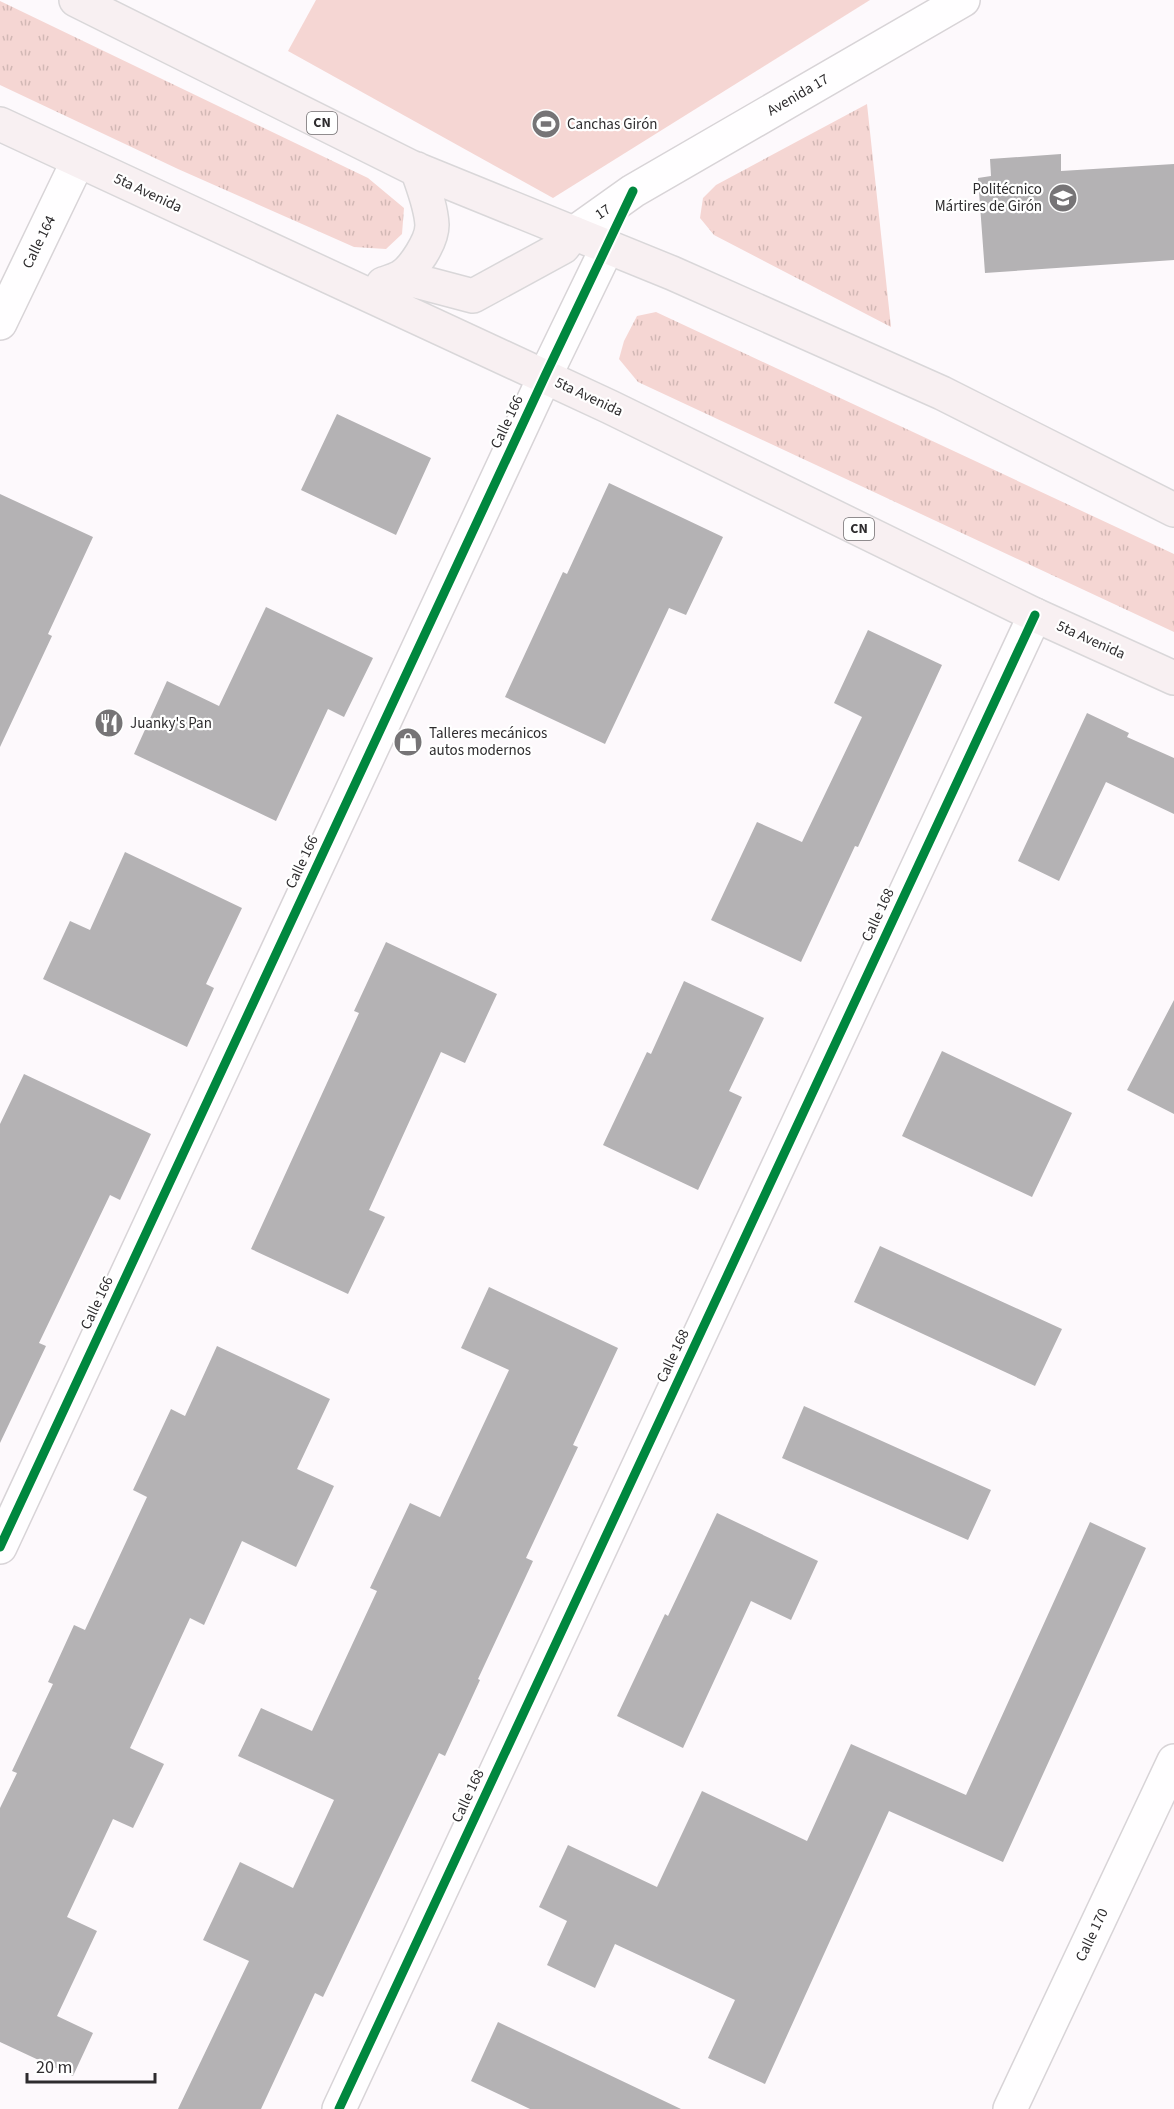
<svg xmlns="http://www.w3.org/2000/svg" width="1174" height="2109" font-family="'Source Sans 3',sans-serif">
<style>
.grass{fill:url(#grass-tufts)}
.pitch{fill:#f5d6d3}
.building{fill:#b4b2b4}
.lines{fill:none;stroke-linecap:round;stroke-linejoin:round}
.minor-casing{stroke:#d8d4d7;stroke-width:36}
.tertiary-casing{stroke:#d8d4d7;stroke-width:36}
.trunk-casing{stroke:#d9d7d9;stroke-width:36}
.minor{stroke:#fffeff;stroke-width:33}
.tertiary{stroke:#fffeff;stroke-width:33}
.trunk{stroke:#f8f0f2;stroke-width:33}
.cycleway-casing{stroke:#fff;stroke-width:13}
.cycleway{stroke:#00873e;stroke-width:9}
.labels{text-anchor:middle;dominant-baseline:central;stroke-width:4.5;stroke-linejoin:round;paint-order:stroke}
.shield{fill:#fff;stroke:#6d6b6d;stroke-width:1.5}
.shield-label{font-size:14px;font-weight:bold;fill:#2e2c2e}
.street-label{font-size:15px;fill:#2e2c2e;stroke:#fff}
.poi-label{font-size:15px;fill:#2e2c2e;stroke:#fff;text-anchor:start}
</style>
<defs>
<pattern id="grass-tufts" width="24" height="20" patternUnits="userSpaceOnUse" patternTransform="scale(1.5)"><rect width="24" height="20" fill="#f5d6d3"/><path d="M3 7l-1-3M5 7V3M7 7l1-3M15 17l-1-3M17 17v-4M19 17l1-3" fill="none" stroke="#d2b8b5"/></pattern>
</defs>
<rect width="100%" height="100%" fill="#fdf9fc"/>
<!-- grass -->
<path class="grass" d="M 0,1 L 368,178 L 404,208 L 402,234 L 386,249 L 354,247 L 178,169 L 0,85 Z
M 867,104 L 891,327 L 714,235 L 700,218 L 703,198 L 716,185 Z
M 656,312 L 1174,554 L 1174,632 L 638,382 L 619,359 L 624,341 L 637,316 Z"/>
<!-- pitch -->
<path class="pitch" d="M 316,0 L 870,0 L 553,198 L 288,51 Z"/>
<!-- building -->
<path class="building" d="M 1061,154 L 1061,171 L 1174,164 L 1174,260 L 985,273 L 978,178 L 991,176 L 990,159 Z
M 337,414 L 431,458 L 396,535 L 301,490 Z
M 609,483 L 723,537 L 686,615 L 669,608 L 605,744 L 505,697 L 563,572 L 567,574 Z
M 0,494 L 93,537 L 48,634 L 52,636 L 0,747 Z
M 266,607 L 373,658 L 344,717 L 328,709 L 276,821 L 134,754 L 167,681 L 219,706 Z
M 868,630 L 942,665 L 858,847 L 855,846 L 801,962 L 711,920 L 757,822 L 802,842 L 862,717 L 834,703 Z
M 1087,713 L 1129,733 L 1127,737 L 1174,758 L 1174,814 L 1106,782 L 1059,881 L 1018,861 Z
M 125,852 L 242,908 L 206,984 L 214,988 L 187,1047 L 43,979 L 70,921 L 90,930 Z
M 386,942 L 497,994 L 465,1063 L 441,1052 L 369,1210 L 385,1217 L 348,1294 L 251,1249 L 359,1013 L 354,1011 Z
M 684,981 L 764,1018 L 729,1091 L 742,1097 L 698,1190 L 603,1145 L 647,1052 L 651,1054 Z
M 1174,1000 L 1174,1114 L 1127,1090 Z
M 942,1051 L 1072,1113 L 1032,1197 L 902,1136 Z
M 24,1074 L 151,1134 L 120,1200 L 110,1195 L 39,1343 L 46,1346 L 0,1443 L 0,1124 Z
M 880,1246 L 1062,1329 L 1035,1386 L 854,1302 Z
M 489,1287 L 618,1348 L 573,1445 L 578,1447 L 526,1558 L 533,1561 L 478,1679 L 480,1680 L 445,1756 L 439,1753 L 323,1997 L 315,1993 L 261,2109 L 178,2109 L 249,1961 L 203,1940 L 240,1862 L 293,1888 L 334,1800 L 238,1756 L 261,1708 L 312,1731 L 377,1591 L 370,1588 L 410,1503 L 440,1517 L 509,1370 L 461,1348 Z
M 217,1346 L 330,1399 L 297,1469 L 334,1486 L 296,1567 L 242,1541 L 204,1625 L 190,1618 L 130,1748 L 164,1764 L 133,1828 L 113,1819 L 67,1917 L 97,1931 L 57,2016 L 93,2033 L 73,2076 L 0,2042 L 0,1808 L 17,1773 L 12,1771 L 53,1684 L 48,1682 L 74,1625 L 85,1630 L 147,1497 L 133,1490 L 171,1409 L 185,1416 Z
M 804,1406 L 991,1490 L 968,1540 L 782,1458 Z
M 717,1513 L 818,1561 L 791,1620 L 751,1601 L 683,1748 L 617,1716 L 665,1614 L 668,1616 Z
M 1090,1522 L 1146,1548 L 1003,1862 L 889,1811 L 765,2084 L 708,2058 L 735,2000 L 615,1944 L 595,1988 L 547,1965 L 567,1921 L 539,1907 L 568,1845 L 657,1887 L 702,1791 L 807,1841 L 851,1744 L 966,1795 Z
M 498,2022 L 681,2109 L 530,2109 L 471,2081 Z"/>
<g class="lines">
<!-- minor casing -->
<g class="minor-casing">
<path id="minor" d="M 0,323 L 78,161
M 0,1547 L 545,376 L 608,246
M 339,2109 L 1035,615"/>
</g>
<!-- tertiary casing -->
<g class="tertiary-casing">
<path id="tertiary" d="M 574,233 L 633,191 L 963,0
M 1010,2109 L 1174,1761"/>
</g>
<!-- trunk casing -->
<g class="trunk-casing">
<path id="trunk" d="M 76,0 L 411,167 L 672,273 L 942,393 L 1174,510
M 0,124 L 610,407 L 1035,615 L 1174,678
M 401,277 L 473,296 L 563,247 L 574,233
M 383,284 C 389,282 396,280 401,277 C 414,269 432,241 432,225 C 431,206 423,187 417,169"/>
</g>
<!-- minor -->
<use href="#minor" class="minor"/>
<!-- tertiary -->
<use href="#tertiary" class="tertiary"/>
<!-- trunk -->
<use href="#trunk" class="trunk"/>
<!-- cycleway casing -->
<g class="cycleway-casing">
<path id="cycleway" d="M 0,1547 L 545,376 L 633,191
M 339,2109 L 1035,615"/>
</g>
<!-- cycleway -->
<use href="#cycleway" class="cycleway"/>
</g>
<!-- icons -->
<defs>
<g id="stadium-disc" transform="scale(1.5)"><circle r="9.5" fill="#767476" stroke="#fff"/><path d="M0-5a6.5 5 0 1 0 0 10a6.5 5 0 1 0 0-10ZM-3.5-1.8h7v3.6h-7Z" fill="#fff"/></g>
<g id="school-disc" transform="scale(1.5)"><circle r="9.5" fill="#767476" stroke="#fff"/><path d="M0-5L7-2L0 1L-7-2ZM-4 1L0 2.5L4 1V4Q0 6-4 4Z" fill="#fff"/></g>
<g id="restaurant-disc" transform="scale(1.5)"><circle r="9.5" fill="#767476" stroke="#fff"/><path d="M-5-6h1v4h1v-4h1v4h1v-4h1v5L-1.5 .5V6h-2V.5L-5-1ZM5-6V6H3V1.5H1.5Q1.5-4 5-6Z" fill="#fff"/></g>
<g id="shop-disc" transform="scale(1.5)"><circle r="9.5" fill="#767476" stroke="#fff"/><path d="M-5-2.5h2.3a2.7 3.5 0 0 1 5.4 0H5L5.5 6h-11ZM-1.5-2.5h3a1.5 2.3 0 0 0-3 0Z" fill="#fff"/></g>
</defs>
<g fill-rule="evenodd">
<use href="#stadium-disc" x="546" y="124"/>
<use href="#school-disc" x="1063" y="198"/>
<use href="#restaurant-disc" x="109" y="723"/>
<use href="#shop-disc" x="408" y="742"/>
</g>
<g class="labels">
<!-- shield labels -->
<g class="shield">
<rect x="307" y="112" width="30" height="22" rx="4.5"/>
<rect x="844" y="518" width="30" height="22" rx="4.5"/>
</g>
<g class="shield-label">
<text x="322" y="123">CN</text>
<text x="859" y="529">CN</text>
</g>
<!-- street labels -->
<g class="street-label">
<text transform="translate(798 95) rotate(-30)">Avenida 17</text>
<text transform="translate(148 193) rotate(25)">5ta Avenida</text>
<text transform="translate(603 212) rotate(-34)">17</text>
<text transform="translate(39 242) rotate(-64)">Calle 164</text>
<text transform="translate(589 397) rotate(25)">5ta Avenida</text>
<text transform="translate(507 422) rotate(-65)">Calle 166</text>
<text transform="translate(1091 640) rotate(24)">5ta Avenida</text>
<text transform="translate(302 862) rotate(-65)">Calle 166</text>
<text transform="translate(878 915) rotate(-65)">Calle 168</text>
<text transform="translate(97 1303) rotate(-65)">Calle 166</text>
<text transform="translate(673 1356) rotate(-65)">Calle 168</text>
<text transform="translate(468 1796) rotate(-65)">Calle 168</text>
<text transform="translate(1092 1935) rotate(-65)">Calle 170</text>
</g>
<!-- poi labels -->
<g class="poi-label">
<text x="567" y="124">Canchas Girón</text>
<text x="1042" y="189" text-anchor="end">Politécnico<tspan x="1042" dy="17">Mártires de Girón</tspan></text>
<text x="130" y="723">Juanky's Pan</text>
<text x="429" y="733">Talleres mecánicos<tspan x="429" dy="17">autos modernos</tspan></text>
</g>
</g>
<!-- scale -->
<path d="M27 2073v9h128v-9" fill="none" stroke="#2e2c2e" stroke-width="3"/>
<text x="36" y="2073" font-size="18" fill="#2e2c2e" stroke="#ffffff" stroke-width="4.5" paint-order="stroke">20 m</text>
</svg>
